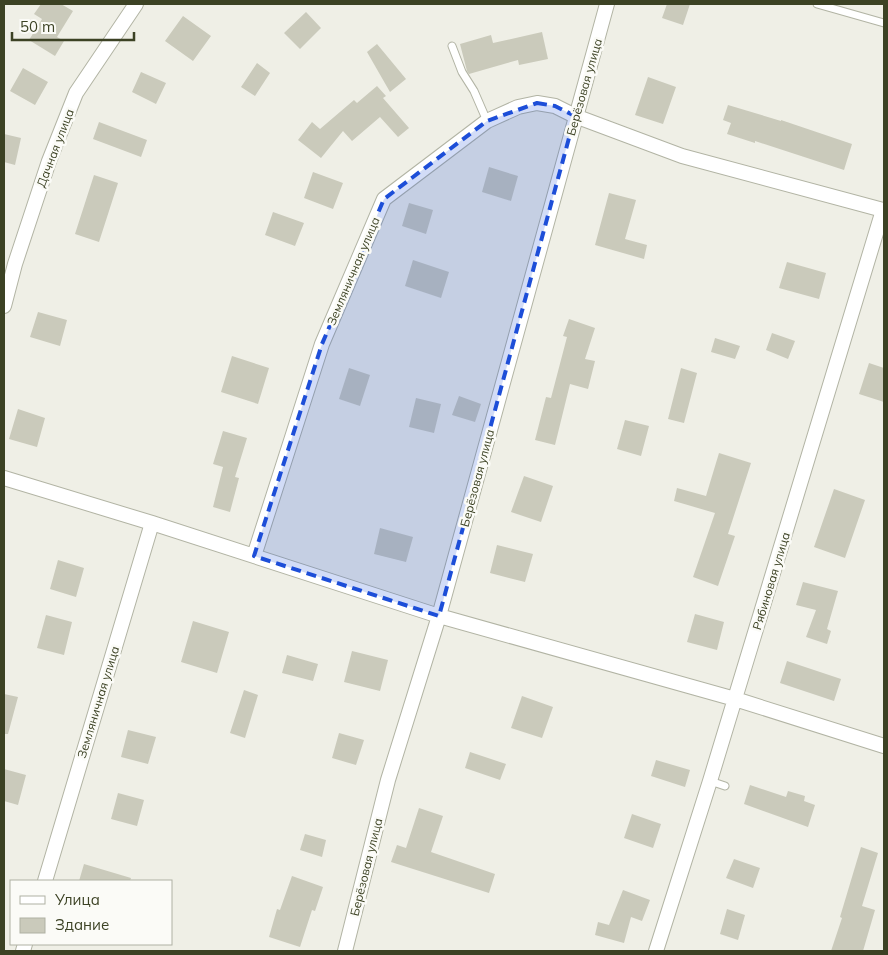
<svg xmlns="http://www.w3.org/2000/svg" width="888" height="955" font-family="Mulish,sans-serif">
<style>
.building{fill:#cacabb}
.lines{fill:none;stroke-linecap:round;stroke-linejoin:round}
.service-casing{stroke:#b2b4a4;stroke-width:9}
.minor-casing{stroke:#b2b4a4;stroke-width:16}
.service{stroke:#fff;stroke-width:7}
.minor{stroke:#fff;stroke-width:14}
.marked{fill:#1d4ed8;fill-opacity:0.2;stroke:#1d4ed8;stroke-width:4;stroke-dasharray:10 6;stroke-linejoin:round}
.labels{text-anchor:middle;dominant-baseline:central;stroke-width:5;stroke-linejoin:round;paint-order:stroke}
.street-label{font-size:12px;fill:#3c4224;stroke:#fbfbf7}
</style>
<rect width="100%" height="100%" fill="#efefe6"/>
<!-- building -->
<path class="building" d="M 41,4 L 61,4 L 73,11 L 57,37 L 64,41 L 55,56 L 29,40 L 42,19 L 34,14 Z
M 667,4 L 690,4 L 683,25 L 662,18 Z
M 306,12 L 321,28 L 300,49 L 284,33 Z
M 183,16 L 211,36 L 193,61 L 165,41 Z
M 542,32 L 548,59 L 519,65 L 518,60 L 469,74 L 467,71 L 460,44 L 491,35 L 493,43 Z
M 377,44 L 406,79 L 390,92 L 367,52 Z
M 257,63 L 270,73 L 255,96 L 241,87 Z
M 23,68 L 48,82 L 35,105 L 10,91 Z
M 141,72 L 166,83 L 156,104 L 132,92 Z
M 648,77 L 676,87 L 663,124 L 635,115 Z
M 377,86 L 386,96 L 383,98 L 409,128 L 398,137 L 380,117 L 352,141 L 343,131 L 321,158 L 298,140 L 312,122 L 320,129 L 354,100 L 357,103 Z
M 728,105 L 781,121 L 781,120 L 852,144 L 844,170 L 755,141 L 755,143 L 727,134 L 731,123 L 723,120 Z
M 99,122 L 147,140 L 141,157 L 93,139 Z
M 4,134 L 21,138 L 15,165 L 4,162 Z
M 489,167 L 518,176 L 511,201 L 482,192 Z
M 313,172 L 343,183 L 333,209 L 304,198 Z
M 94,175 L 118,183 L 99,242 L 75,234 Z
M 609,193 L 636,200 L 625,239 L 647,245 L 644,259 L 595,245 Z
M 409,203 L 433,210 L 426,234 L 402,226 Z
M 273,212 L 304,223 L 295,246 L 265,235 Z
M 413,260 L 449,272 L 441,298 L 405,286 Z
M 787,262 L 826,273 L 819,299 L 779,288 Z
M 38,312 L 67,320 L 60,346 L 30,337 Z
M 569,319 L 595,328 L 585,359 L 595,361 L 588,389 L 570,384 L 555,445 L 535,440 L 546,397 L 551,398 L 567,337 L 563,336 Z
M 772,333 L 795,341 L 788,359 L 766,350 Z
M 715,338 L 740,346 L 735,359 L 711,352 Z
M 232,356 L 269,368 L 258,404 L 221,392 Z
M 869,363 L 884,368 L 884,402 L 859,394 Z
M 349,368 L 370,375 L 360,406 L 339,399 Z
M 681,368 L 697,373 L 684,423 L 668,419 Z
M 459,396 L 481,404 L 475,422 L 452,415 Z
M 416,398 L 441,404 L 434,433 L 409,427 Z
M 18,409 L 45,418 L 37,447 L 9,439 Z
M 625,420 L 649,426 L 641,456 L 617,449 Z
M 223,431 L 247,438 L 235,477 L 239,478 L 230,512 L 213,507 L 223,467 L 213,464 Z
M 719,453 L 751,463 L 728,534 L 735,536 L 718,586 L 693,577 L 715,513 L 674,501 L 677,488 L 706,496 Z
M 524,476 L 553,486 L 541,522 L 511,512 Z
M 834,489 L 865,500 L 845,558 L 814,547 Z
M 380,528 L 413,537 L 406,562 L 374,554 Z
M 497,545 L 533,554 L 525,582 L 490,573 Z
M 58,560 L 84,568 L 76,597 L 50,589 Z
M 803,582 L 838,591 L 827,629 L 831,631 L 827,644 L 806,637 L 816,610 L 796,605 Z
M 695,614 L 724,622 L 717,650 L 687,642 Z
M 46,615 L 72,622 L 64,655 L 37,648 Z
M 193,621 L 229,632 L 217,673 L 181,662 Z
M 352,651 L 388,660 L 380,691 L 344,682 Z
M 287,655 L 318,664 L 313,681 L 282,673 Z
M 787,661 L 841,679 L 834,701 L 780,683 Z
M 244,690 L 258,695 L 245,738 L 230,733 Z
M 4,694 L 18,697 L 8,734 L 4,734 Z
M 522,696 L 553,707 L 542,738 L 511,728 Z
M 128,730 L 156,737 L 148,764 L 121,757 Z
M 339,733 L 364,740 L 356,765 L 332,758 Z
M 470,752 L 506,764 L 500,780 L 465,768 Z
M 656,760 L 690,770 L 685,787 L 651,776 Z
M 4,769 L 26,775 L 18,805 L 4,801 Z
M 750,785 L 786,797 L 788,791 L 805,796 L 804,801 L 815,805 L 808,827 L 744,804 Z
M 118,793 L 144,800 L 137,826 L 111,819 Z
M 419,808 L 443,816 L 431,852 L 495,874 L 489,893 L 391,862 L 397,845 L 406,848 Z
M 632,814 L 661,824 L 653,848 L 624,838 Z
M 305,834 L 326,840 L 322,857 L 300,850 Z
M 861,847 L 878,853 L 862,906 L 875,910 L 863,951 L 831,951 L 842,918 L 840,917 Z
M 734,859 L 760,868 L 753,888 L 726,878 Z
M 84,864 L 131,878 L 130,881 L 79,881 Z
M 292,876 L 323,887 L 315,911 L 312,910 L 300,947 L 269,937 L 277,909 L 280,910 Z
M 623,890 L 650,900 L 642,921 L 631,917 L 624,943 L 595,935 L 598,922 L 609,925 Z
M 727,909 L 745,915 L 738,940 L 720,934 Z"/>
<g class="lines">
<!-- service casing -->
<g class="service-casing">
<path id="service" d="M 817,4 L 884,23
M 452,46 L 462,72 L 474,91 L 487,121
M 710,781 L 725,786"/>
</g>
<!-- minor casing -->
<g class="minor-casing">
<path id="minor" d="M 4,306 L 15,264 L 49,161 L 76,93 L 136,4
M 4,478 L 152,523 L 439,616 L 735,699 L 884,746
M 254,556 L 322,344 L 384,199 L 487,121 L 518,107 L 537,103 L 555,106 L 575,116 L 682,156 L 883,210 L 710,781 L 656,951
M 45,881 L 152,523
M 23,951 L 25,944
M 345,951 L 388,780 L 439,616 L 607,4"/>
</g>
<!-- service -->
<use href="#service" class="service"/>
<!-- minor -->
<use href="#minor" class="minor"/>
</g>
<!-- marked area -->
<path class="marked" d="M 537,103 L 555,106 L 575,116 L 439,616 L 254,556 L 322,344 L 384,199 L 487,121 Z"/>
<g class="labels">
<!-- street labels -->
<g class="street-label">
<text transform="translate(584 87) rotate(-74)">Берёзовая улица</text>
<text transform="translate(55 148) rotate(-69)">Дачная улица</text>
<text transform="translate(353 271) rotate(-67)">Земляничная улица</text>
<text transform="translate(477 478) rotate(-75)">Берёзовая улица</text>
<text transform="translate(771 581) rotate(-73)">Рябиновая улица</text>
<text transform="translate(98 702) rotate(-73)">Земляничная улица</text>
<text transform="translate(366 867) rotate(-76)">Берёзовая улица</text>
</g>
</g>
<!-- border -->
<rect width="888" height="955" fill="none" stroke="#3c4224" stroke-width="10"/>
<!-- legend -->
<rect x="10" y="880" width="162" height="65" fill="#fbfbf7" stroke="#afb1a3"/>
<rect x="20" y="896" width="25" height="8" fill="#ffffff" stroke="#afb1a3"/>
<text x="55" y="905" font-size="15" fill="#3c4224">Улица</text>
<rect x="20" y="918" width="25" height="15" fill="#cacabb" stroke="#afb1a3"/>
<text x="55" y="930" font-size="15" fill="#3c4224">Здание</text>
<!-- scale -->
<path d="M12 32v8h122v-8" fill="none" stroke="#3c4224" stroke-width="2.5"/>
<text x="20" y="32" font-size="15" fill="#3c4224" stroke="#fbfbf7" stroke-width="4" paint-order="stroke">50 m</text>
</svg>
